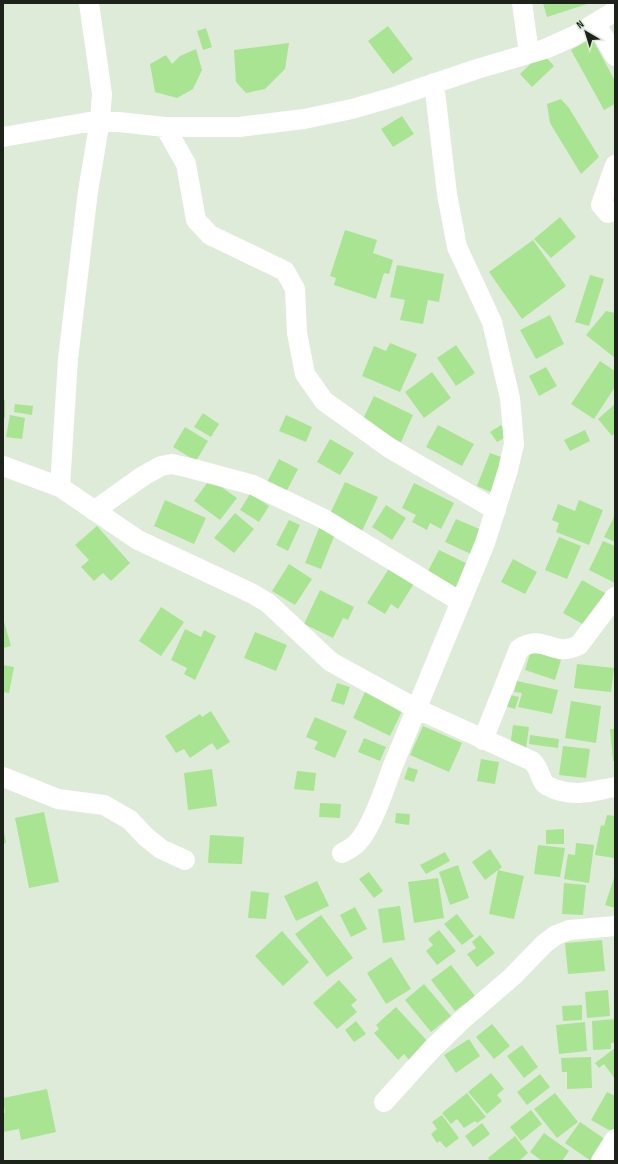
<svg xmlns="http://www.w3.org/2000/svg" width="618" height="1164" font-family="'Sofia Sans Condensed',sans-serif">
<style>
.building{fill:#a9e493}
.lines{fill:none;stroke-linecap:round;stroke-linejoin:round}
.minor{stroke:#fff;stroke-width:20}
</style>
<rect width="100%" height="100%" fill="#deebd9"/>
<!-- building -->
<path class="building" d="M 543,3 L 590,3 L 547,17 Z
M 388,26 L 413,59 L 393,74 L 368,41 Z
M 206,28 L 212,47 L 203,50 L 197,31 Z
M 592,38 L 615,81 L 615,104 L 604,110 L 571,50 Z
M 289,43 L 285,69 L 265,89 L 246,93 L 236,82 L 234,50 Z
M 196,49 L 202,70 L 193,89 L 177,98 L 155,92 L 150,64 L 166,55 L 172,64 L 180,56 Z
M 542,53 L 554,66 L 532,87 L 520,74 Z
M 561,99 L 569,108 L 599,157 L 581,174 L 550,123 L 547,104 Z
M 402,116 L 414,134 L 393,147 L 381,129 Z
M 560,217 L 576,237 L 551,258 L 534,239 Z
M 345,230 L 377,240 L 373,253 L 393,260 L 389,274 L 384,273 L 376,299 L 334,285 L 336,278 L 330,276 Z
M 533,240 L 566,286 L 522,319 L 489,272 Z
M 397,265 L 444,274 L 439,302 L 428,300 L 423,324 L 400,320 L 405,300 L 390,297 Z
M 590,275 L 604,279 L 589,326 L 575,322 Z
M 606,311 L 615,313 L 615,358 L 586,335 Z
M 550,315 L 564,344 L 536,359 L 520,330 Z
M 390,343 L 417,354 L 400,392 L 362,376 L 374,346 L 386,351 Z
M 456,345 L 475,373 L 456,386 L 437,358 Z
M 600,361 L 615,371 L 615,387 L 594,419 L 571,404 Z
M 546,367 L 557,386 L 539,396 L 529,376 Z
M 432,372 L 451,398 L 424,418 L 405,392 Z
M 374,396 L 413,415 L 401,442 L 361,423 Z
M 3,400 L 5,400 L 5,418 L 3,418 Z
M 15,404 L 33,406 L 32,415 L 14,412 Z
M 615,404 L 615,433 L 612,436 L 598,419 Z
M 203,413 L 219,424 L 211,437 L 194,427 Z
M 10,415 L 25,418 L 22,439 L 6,437 Z
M 286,415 L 312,427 L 306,442 L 279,431 Z
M 438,425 L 474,444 L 462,466 L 426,447 Z
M 501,425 L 508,436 L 497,442 L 490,432 Z
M 185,427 L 208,441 L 196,461 L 173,447 Z
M 585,430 L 590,441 L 570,451 L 564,440 Z
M 330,439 L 354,453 L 340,475 L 317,462 Z
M 490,453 L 504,458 L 491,492 L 477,486 Z
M 279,459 L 298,469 L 284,496 L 265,486 Z
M 210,479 L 237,498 L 220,520 L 194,501 Z
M 345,482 L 378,497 L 362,531 L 329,516 Z
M 414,483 L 454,503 L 441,529 L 430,523 L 427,530 L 412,522 L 416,515 L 402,508 Z
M 250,494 L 269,506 L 259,522 L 240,510 Z
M 165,500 L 206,518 L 194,544 L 154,526 Z
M 579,500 L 603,510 L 589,545 L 556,532 L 559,523 L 552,520 L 558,504 L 575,511 Z
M 386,505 L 406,518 L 392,540 L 372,527 Z
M 235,513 L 254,529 L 234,553 L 214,538 Z
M 615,515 L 615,542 L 604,537 Z
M 456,519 L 484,531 L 473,555 L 445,542 Z
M 289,520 L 300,525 L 288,551 L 276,545 Z
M 97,526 L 130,563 L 111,581 L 103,573 L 94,581 L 81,567 L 89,560 L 75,545 Z
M 319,528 L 335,534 L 321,569 L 305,563 Z
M 559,537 L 581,546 L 567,579 L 545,570 Z
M 603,541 L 615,546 L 615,583 L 589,570 Z
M 439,550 L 470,565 L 458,589 L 427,573 Z
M 513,559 L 537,572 L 525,594 L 501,582 Z
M 289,564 L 312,579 L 295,605 L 272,591 Z
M 390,567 L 415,582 L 398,609 L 391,604 L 385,614 L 367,603 Z
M 582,580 L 605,593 L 586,626 L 563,613 Z
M 320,590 L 354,607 L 348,620 L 343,618 L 333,638 L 304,624 Z
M 161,607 L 184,622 L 161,656 L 139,641 Z
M 3,618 L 11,646 L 3,648 Z
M 185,629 L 201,637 L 204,630 L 216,636 L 195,680 L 184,674 L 187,668 L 171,660 Z
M 255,632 L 287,645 L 276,671 L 244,658 Z
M 531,650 L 561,660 L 555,680 L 525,670 Z
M 577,664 L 614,668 L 611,692 L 574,688 Z
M 3,665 L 14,667 L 9,693 L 3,692 Z
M 517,681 L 558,690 L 552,714 L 518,707 L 522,693 L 514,692 Z
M 337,683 L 350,687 L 344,705 L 331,701 Z
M 365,692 L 403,709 L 390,736 L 353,718 Z
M 503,693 L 519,697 L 515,709 L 499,704 Z
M 571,701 L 601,706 L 596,743 L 565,738 Z
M 211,711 L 230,742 L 217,750 L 212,743 L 190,758 L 184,749 L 176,753 L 165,736 L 200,714 L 202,717 Z
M 315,717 L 347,731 L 335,758 L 314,749 L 318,742 L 306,737 Z
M 513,725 L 529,727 L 526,749 L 510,747 Z
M 423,726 L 462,743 L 449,772 L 410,755 Z
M 610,729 L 615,729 L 615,761 L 613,761 Z
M 530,735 L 559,739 L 558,748 L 529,744 Z
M 364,738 L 386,747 L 380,761 L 358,752 Z
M 563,746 L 590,749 L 586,778 L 559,775 Z
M 481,759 L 499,762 L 495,784 L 477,781 Z
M 408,767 L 418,770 L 414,782 L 404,779 Z
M 212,769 L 217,806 L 188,810 L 184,773 Z
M 297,771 L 316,773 L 314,791 L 294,789 Z
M 320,803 L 341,804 L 340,818 L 319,817 Z
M 44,812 L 59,882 L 29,888 L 15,818 Z
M 396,813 L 410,814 L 409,825 L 395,823 Z
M 607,815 L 615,816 L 614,858 L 595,855 L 601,825 L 604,826 Z
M 3,826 L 6,843 L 3,843 Z
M 564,829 L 564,844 L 546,844 L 546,830 Z
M 210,835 L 244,837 L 242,864 L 208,863 Z
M 576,843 L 594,845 L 589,883 L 564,879 L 568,854 L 575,855 Z
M 538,845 L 565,848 L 560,877 L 534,874 Z
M 490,849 L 502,867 L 485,880 L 472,862 Z
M 445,852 L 450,861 L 426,874 L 420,865 Z
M 458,865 L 469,898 L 450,905 L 439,872 Z
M 498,870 L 524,876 L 514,919 L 489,914 Z
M 369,872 L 383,891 L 374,898 L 359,879 Z
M 615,875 L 615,908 L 605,905 Z
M 438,878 L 444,918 L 414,923 L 408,882 Z
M 317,881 L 329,906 L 296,921 L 284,896 Z
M 564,883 L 586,885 L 583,915 L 562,914 Z
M 251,891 L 269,893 L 266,919 L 248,918 Z
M 400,906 L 405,940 L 383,943 L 378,909 Z
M 355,907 L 367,929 L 351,937 L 340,915 Z
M 457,914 L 474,936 L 462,945 L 444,924 Z
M 321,915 L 353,958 L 327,977 L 295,934 Z
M 439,930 L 456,951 L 437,965 L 426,951 L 433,945 L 428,939 Z
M 282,931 L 309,962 L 283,986 L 255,956 Z
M 480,935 L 495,953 L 477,967 L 467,954 L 476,948 L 472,942 Z
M 602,940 L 605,971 L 568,974 L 565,943 Z
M 391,957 L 411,989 L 386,1004 L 367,973 Z
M 451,965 L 475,996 L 455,1011 L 431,980 Z
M 339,980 L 357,1000 L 351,1005 L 357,1012 L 337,1029 L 313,1003 Z
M 424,984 L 451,1016 L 431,1032 L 405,1000 Z
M 608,990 L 610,1016 L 587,1018 L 585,992 Z
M 582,1005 L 582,1020 L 563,1021 L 562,1006 Z
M 396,1007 L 430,1044 L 410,1061 L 404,1054 L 398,1060 L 374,1033 L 379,1029 L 376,1025 Z
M 615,1019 L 615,1043 L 611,1043 L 611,1049 L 593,1050 L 592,1021 Z
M 356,1021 L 366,1034 L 354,1042 L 345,1030 Z
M 585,1022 L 587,1051 L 559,1054 L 556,1025 Z
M 492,1024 L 510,1046 L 494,1059 L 476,1037 Z
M 469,1039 L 480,1056 L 456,1073 L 444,1055 Z
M 522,1045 L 538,1067 L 524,1078 L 507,1056 Z
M 615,1048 L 615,1079 L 604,1064 L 599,1068 L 595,1063 Z
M 591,1057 L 592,1088 L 567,1089 L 567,1072 L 562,1072 L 561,1058 Z
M 491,1073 L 504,1089 L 497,1095 L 502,1101 L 487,1114 L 468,1092 Z
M 540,1074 L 550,1087 L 527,1105 L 517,1092 Z
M 47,1089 L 56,1132 L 21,1140 L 19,1129 L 3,1132 L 3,1113 L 5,1113 L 3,1098 Z
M 607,1092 L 615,1096 L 614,1133 L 591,1120 Z
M 467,1093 L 486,1117 L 477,1123 L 475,1121 L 464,1128 L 457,1119 L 451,1124 L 442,1113 Z
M 555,1093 L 578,1122 L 557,1138 L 534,1109 Z
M 531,1110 L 542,1124 L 521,1141 L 510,1127 Z
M 442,1115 L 459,1138 L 446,1148 L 440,1141 L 437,1143 L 431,1134 L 437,1129 L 432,1122 Z
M 580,1122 L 609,1142 L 591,1161 L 565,1143 Z
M 482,1123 L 490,1134 L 473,1147 L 465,1136 Z
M 544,1133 L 569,1151 L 562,1161 L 542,1161 L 530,1152 Z
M 515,1136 L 528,1153 L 519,1161 L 490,1161 L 488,1158 Z"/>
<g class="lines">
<!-- minor -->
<path class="minor" d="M 522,3 L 529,53
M 596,24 L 615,56
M 165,127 L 186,164 L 196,220 L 210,235 L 285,271 L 295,289 L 297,333 L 305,374 L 324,401 L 391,449 L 496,510
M 3,137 L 100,120 L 165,127 L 239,127 L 304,119 L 352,109 L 397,96 L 477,69 L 545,49 L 574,36 L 615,11
M 615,165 L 601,205 L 608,213 L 615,211
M 3,466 L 60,487 L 138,540 L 253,594 L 268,603 L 331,662 L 417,709 L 532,761 C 539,767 539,775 544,783 C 546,786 551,787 554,789 C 577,797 592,791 615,787
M 60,487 L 68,359 L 88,191 L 100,120 L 102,94 L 89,3
M 94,511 L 143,476 L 161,466 L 172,464 L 190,468 L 253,485 L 324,519 L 461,602
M 483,740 L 519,649 C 543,632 553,659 579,645 L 615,597
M 3,777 L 58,799 L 104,805 L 130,820 L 146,837 L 161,849 L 185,860
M 342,853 C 347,850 354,847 358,842 C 372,827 385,788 392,768 L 485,543 L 508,470 L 514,444 L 510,398 L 492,322 L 457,247 L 447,194 L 434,83
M 384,1102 L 431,1050 L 462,1020 L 513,976 L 544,944 L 556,935 L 569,930 L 615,926
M 601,1161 L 615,1139"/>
</g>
<!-- border -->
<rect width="618" height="1164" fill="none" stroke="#1d221b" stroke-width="8"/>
<!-- north arrow -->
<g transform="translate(586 32) rotate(322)" stroke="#deebd9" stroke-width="3" paint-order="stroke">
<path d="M0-3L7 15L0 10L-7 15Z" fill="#1d221b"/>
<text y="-6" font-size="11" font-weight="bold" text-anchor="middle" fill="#1d221b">N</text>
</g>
</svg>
